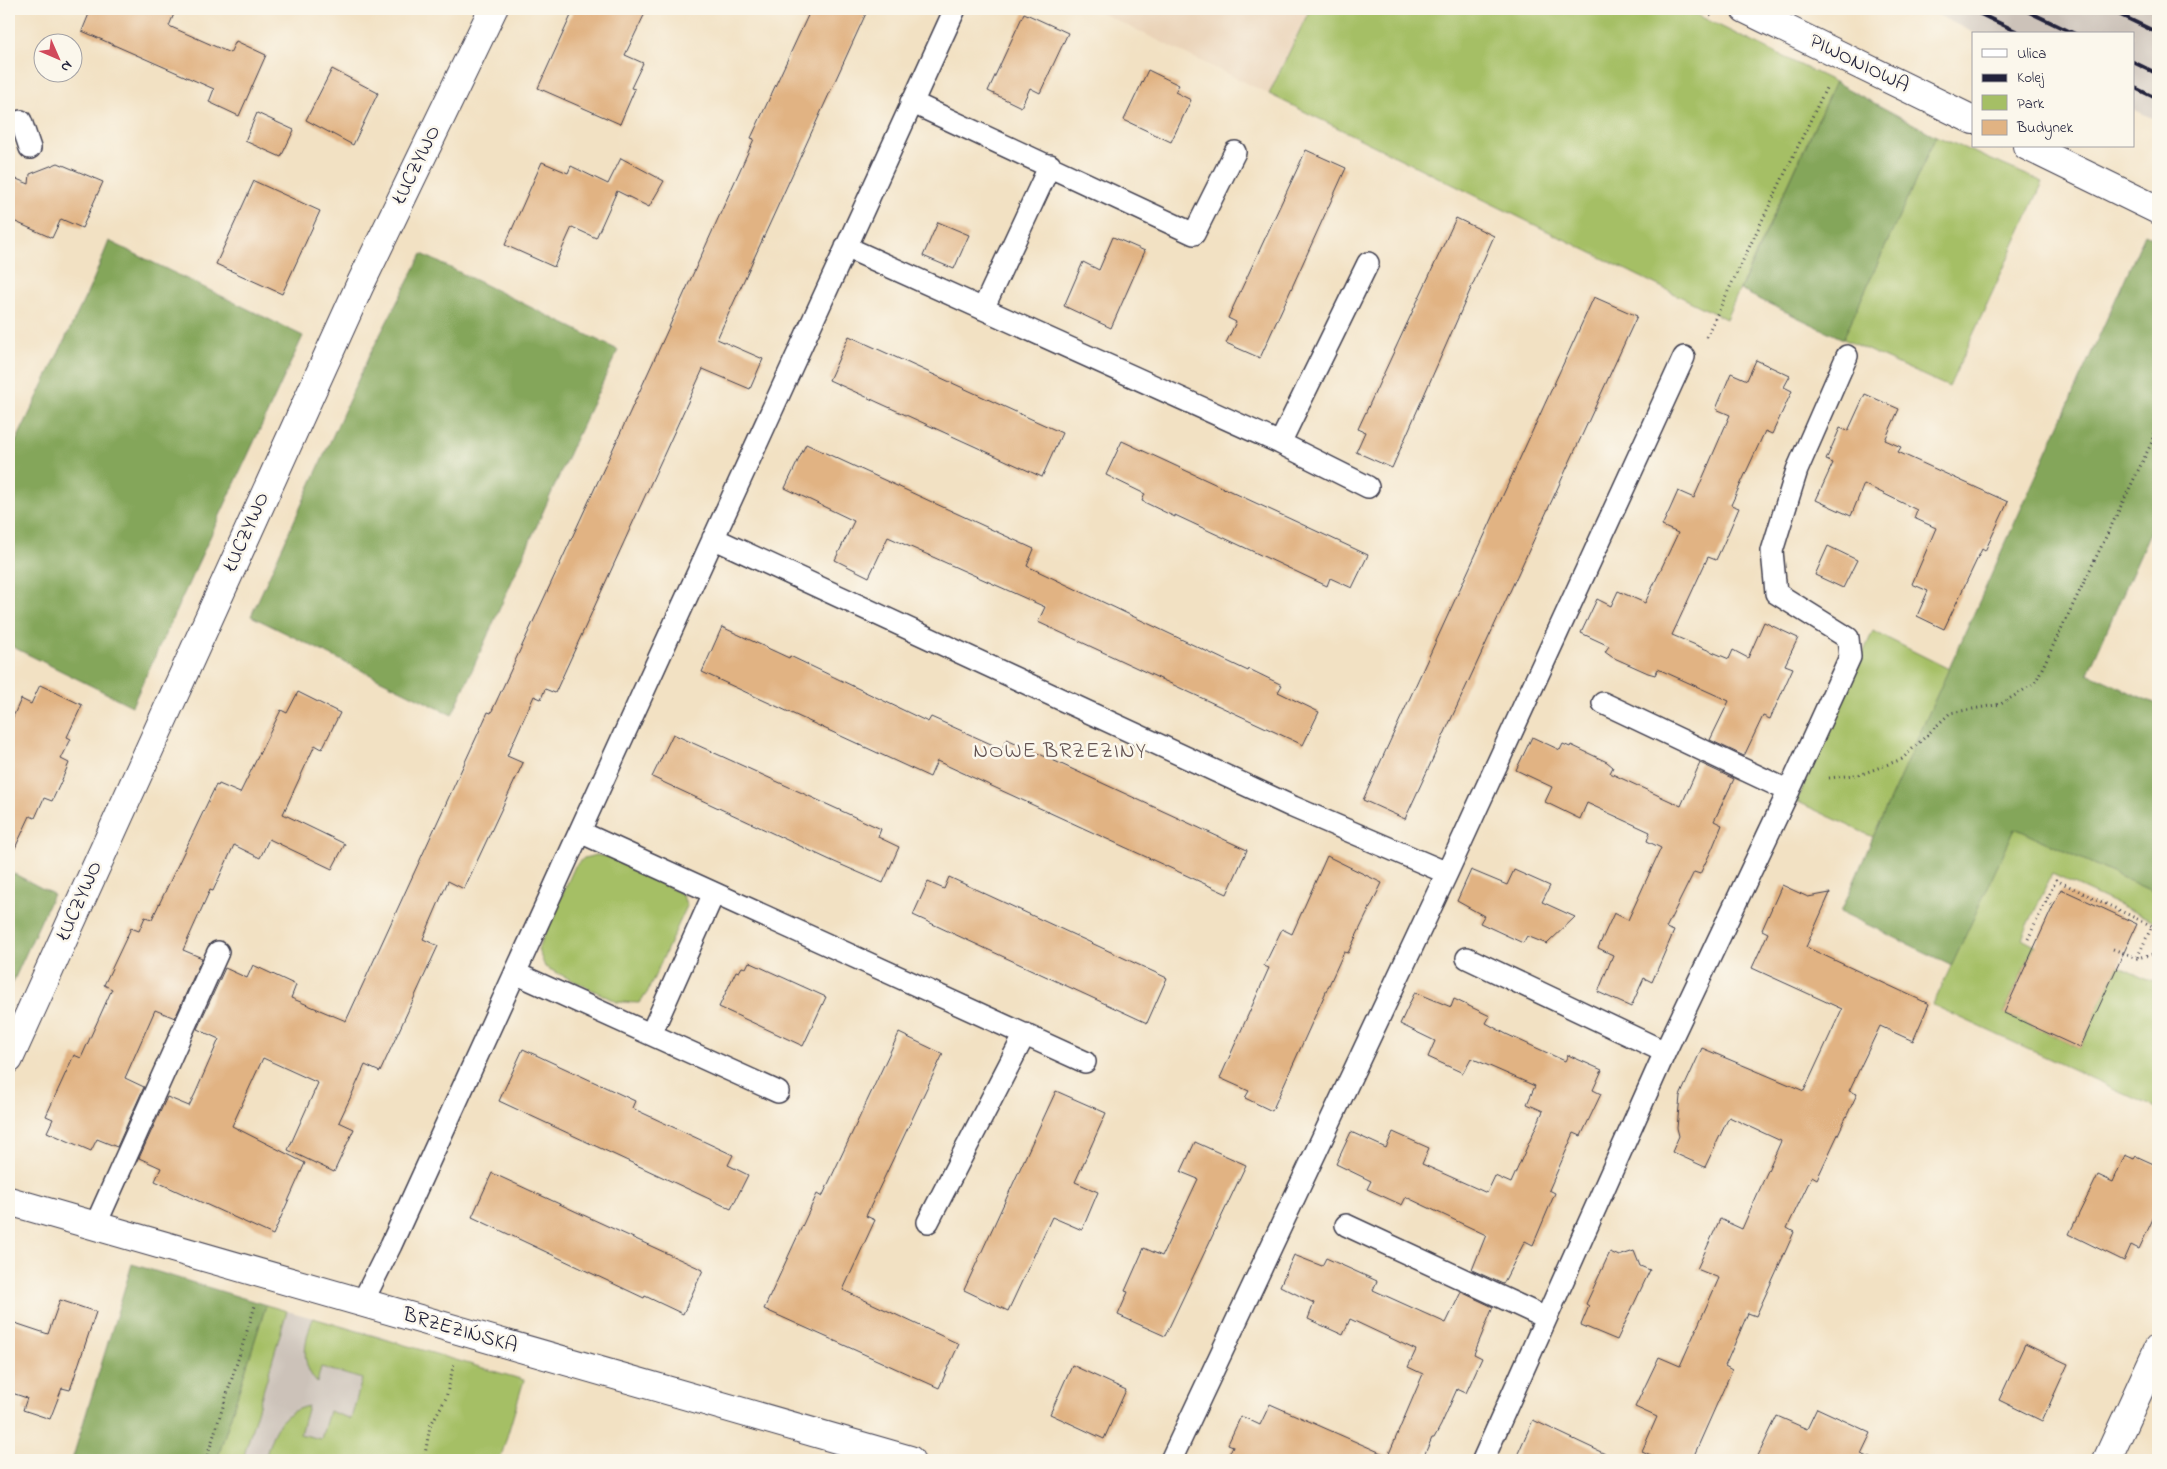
<svg xmlns="http://www.w3.org/2000/svg" width="2167" height="1469" font-family="'Indie Flower',sans-serif">
<style>
.built{fill:#ead3b8}
.industrial{fill:#ccc2b9}
.green{fill:#a5bf65;stroke:#647050}
.forest{fill:#84a65a;stroke:#53644a}
.building{fill:#e1b383}
.lines{fill:none;stroke-linecap:round;stroke-linejoin:round}
.lane-casing{stroke:#413f4f;stroke-width:24}
.street-casing{stroke:#413f4f;stroke-width:30}
.path{stroke:#413f4f;stroke-width:3;stroke-dasharray:1 4;stroke-linecap:butt}
.lane{stroke:#fff;stroke-width:21}
.street{stroke:#fff;stroke-width:28}
.rail{stroke:#22223b;stroke-width:4}
.labels{text-anchor:middle;dominant-baseline:central;stroke-width:5;stroke-linejoin:round;paint-order:stroke}
.street-label{font-size:21px;fill:#22223b;stroke:#fbf7ec}
.neighbourhood-label{font-size:22px;letter-spacing:1px;fill:#655554;stroke:#fbf7ec}
</style>
<rect width="100%" height="100%" fill="#fbf7ec"/>
<filter id="ink" filterUnits="userSpaceOnUse"><feTurbulence type="fractalNoise" baseFrequency=".02" numOctaves="2"/><feDisplacementMap in="SourceGraphic" scale="10" xChannelSelector="R" yChannelSelector="G"/><feConvolveMatrix kernelMatrix="1 2 1 2 8 2 1 2 1" color-interpolation-filters="sRGB"/></filter>
<filter id="wash" filterUnits="userSpaceOnUse"><feTurbulence type="fractalNoise" baseFrequency=".0096" numOctaves="4" result="noise"/><feDisplacementMap in="SourceGraphic" scale="20" xChannelSelector="R" yChannelSelector="G"/><feGaussianBlur stdDeviation="1.12" result="paint"/><feColorMatrix in="noise" values="0 0 0 0 0 0 0 0 0 0 0 0 0 0 0 0 0 1.4 0 .05"/><feComposite in="paint" operator="in"/></filter>
<g filter="url(#wash)">
<rect width="100%" height="100%" fill="#f2e1c3"/>
<!-- built -->
<path class="built" d="M 1093,9 L 1310,9 L 1269,94 Z"/>
<!-- industrial -->
<path class="industrial" d="M 1925,9 L 2152,9 L 2158,12 L 2158,121 L 2133,109 L 2133,34 L 1976,34 Z
M 266,1305 L 389,1339 L 352,1460 L 217,1460 Z"/>
<!-- green -->
<path class="green" d="M 1310,9 L 1685,9 L 1835,82 L 1726,319 L 1269,94 Z
M 1936,136 L 2043,182 L 1949,387 L 1843,339 Z
M 1873,631 L 1949,669 L 1873,837 L 1796,801 Z
M 2015,828 L 2158,894 L 2158,923 L 2052,874 L 2022,938 L 2035,945 L 2004,1013 L 2080,1048 L 2118,965 L 2158,984 L 2158,1109 L 1933,1005 Z
M 596,855 L 610,857 L 682,894 L 687,906 L 647,993 L 639,1003 L 617,1002 L 545,967 L 538,949 L 575,866 L 584,858 Z
M 266,1305 L 287,1311 L 243,1459 L 246,1460 L 217,1460 Z
M 313,1318 L 524,1380 L 500,1460 L 265,1460 C 271,1435 279,1412 308,1406 L 300,1434 L 321,1439 L 329,1411 L 351,1419 L 362,1379 L 321,1367 L 317,1383 C 299,1362 305,1341 313,1318 Z"/>
<!-- forest -->
<path class="forest" d="M 1835,82 L 1936,136 L 1843,339 L 1740,290 Z
M 2145,234 L 2158,240 L 2158,514 L 2088,673 L 2158,705 L 2158,894 L 2015,828 L 1952,965 L 1841,912 L 1873,837 Z
M 109,241 L 303,336 L 132,706 L 9,645 L 9,456 L 92,283 Z
M 422,254 L 618,350 L 572,447 L 452,715 L 251,616 L 368,358 Z
M 9,871 L 53,894 L 9,991 Z
M 132,1264 L 266,1305 L 217,1460 L 72,1460 Z"/>
<g id="blocks">
<!-- building -->
<path class="building" d="M 91,9 L 176,9 L 169,26 L 230,53 L 236,41 L 266,55 L 239,116 L 209,102 L 214,89 L 82,31 Z
M 574,9 L 647,9 L 625,55 L 643,63 L 631,88 L 635,89 L 620,124 L 538,88 Z
M 811,9 L 868,9 L 717,339 L 763,359 L 750,389 L 703,369 L 555,693 L 545,689 L 541,699 L 534,696 L 507,756 L 523,763 L 464,889 L 448,881 L 423,939 L 438,946 L 380,1072 L 365,1065 L 352,1094 L 339,1122 L 354,1129 L 334,1172 L 288,1150 L 318,1083 L 263,1058 L 232,1126 L 305,1163 L 273,1235 L 155,1181 L 161,1168 L 139,1158 L 167,1097 L 189,1106 L 195,1094 L 219,1039 L 197,1029 L 225,968 L 247,978 L 253,965 L 296,985 L 291,998 L 346,1021 L 488,712 L 491,713 L 660,347 L 754,139 L 751,138 Z
M 1024,13 L 1068,33 L 1040,93 L 1030,88 L 1021,107 L 988,91 Z
M 332,69 L 378,93 L 353,145 L 306,120 Z
M 1148,70 L 1179,85 L 1175,92 L 1191,100 L 1171,142 L 1124,120 Z
M 257,113 L 294,130 L 281,157 L 245,141 Z
M 1306,150 L 1346,168 L 1260,358 L 1226,343 L 1236,322 L 1228,318 Z
M 621,158 L 664,181 L 649,207 L 617,191 L 596,238 L 572,227 L 554,267 L 505,245 L 542,162 L 568,173 L 571,166 L 608,184 Z
M 58,163 L 103,182 L 82,228 L 61,219 L 52,238 L 9,219 L 9,176 L 29,184 L 30,174 Z
M 254,181 L 320,211 L 282,294 L 216,264 Z
M 1456,218 L 1494,236 L 1392,468 L 1356,452 L 1365,432 L 1358,429 Z
M 938,222 L 969,235 L 954,269 L 923,256 Z
M 1113,237 L 1145,251 L 1111,328 L 1064,306 L 1083,262 L 1099,270 Z
M 1594,297 L 1637,316 L 1405,819 L 1363,800 Z
M 849,336 L 1062,433 L 1042,477 L 829,380 Z
M 1756,360 L 1790,376 L 1784,387 L 1792,391 L 1772,434 L 1765,431 L 1731,505 L 1739,508 L 1727,536 L 1716,560 L 1708,557 L 1672,635 L 1729,659 L 1733,650 L 1748,658 L 1764,622 L 1798,638 L 1785,665 L 1793,668 L 1770,719 L 1763,716 L 1744,756 L 1710,740 L 1729,701 L 1658,669 L 1655,675 L 1648,673 L 1612,657 L 1605,652 L 1609,646 L 1581,633 L 1597,599 L 1611,606 L 1618,591 L 1645,603 L 1678,533 L 1662,526 L 1670,509 L 1678,491 L 1694,498 L 1730,415 L 1716,409 L 1731,373 L 1747,380 Z
M 1865,394 L 1899,409 L 1885,440 L 1901,447 L 1898,452 L 2008,502 L 1985,551 L 1982,549 L 1944,629 L 1917,616 L 1928,591 L 1912,584 L 1936,528 L 1914,518 L 1917,510 L 1864,484 L 1851,516 L 1816,500 L 1833,463 L 1826,460 L 1840,428 L 1848,431 Z
M 1122,441 L 1368,555 L 1352,588 L 1330,578 L 1327,586 L 1175,515 L 1175,517 L 1142,501 L 1145,494 L 1106,475 Z
M 806,444 L 1034,549 L 1027,566 L 1248,671 L 1249,669 L 1282,685 L 1278,692 L 1319,712 L 1303,745 L 1038,622 L 1045,607 L 888,537 L 869,577 L 835,560 L 854,521 L 785,488 Z
M 1828,546 L 1857,560 L 1843,588 L 1815,575 Z
M 722,627 L 789,658 L 790,656 L 928,722 L 931,717 L 1002,749 L 1007,739 L 1247,850 L 1227,894 L 937,761 L 930,777 L 702,672 Z
M 40,685 L 82,705 L 67,737 L 71,739 L 61,759 L 69,763 L 61,782 L 52,801 L 44,798 L 35,818 L 30,816 L 9,861 L 9,726 L 21,699 L 31,704 Z
M 298,692 L 340,713 L 322,749 L 315,745 L 283,814 L 345,844 L 332,869 L 269,839 L 260,858 L 234,845 L 213,891 L 210,890 L 183,950 L 202,958 L 175,1018 L 155,1010 L 125,1078 L 144,1087 L 117,1147 L 97,1139 L 91,1151 L 47,1132 L 53,1119 L 46,1116 L 74,1055 L 81,1058 L 112,989 L 104,985 L 131,928 L 139,931 L 145,917 L 152,919 L 216,785 L 218,786 L 219,784 L 240,793 L 281,710 L 287,713 Z
M 673,734 L 881,829 L 878,837 L 899,847 L 883,883 L 830,860 L 652,777 Z
M 1532,737 L 1560,750 L 1563,744 L 1570,747 L 1571,745 L 1607,762 L 1613,767 L 1610,773 L 1681,806 L 1700,763 L 1734,779 L 1714,821 L 1722,825 L 1712,849 L 1700,874 L 1694,872 L 1666,928 L 1674,931 L 1652,982 L 1644,978 L 1631,1007 L 1598,992 L 1613,955 L 1598,948 L 1614,913 L 1628,920 L 1661,848 L 1647,841 L 1650,832 L 1587,803 L 1580,819 L 1545,802 L 1552,787 L 1516,770 Z
M 1327,856 L 1382,883 L 1348,953 L 1344,952 L 1272,1111 L 1245,1098 L 1249,1091 L 1220,1078 L 1269,968 L 1264,966 L 1282,929 L 1292,934 Z
M 1471,870 L 1507,885 L 1514,870 L 1550,886 L 1542,902 L 1575,917 L 1547,944 L 1527,936 L 1523,943 L 1480,923 L 1484,916 L 1457,901 Z
M 949,877 L 1167,978 L 1147,1023 L 913,915 L 928,882 L 944,889 Z
M 1782,885 L 1808,897 L 1830,893 L 1806,947 L 1929,1004 L 1913,1041 L 1880,1026 L 1849,1091 L 1857,1094 L 1817,1179 L 1812,1176 L 1787,1228 L 1794,1232 L 1787,1248 L 1756,1316 L 1748,1313 L 1725,1366 L 1732,1370 L 1692,1460 L 1662,1460 L 1642,1451 L 1657,1417 L 1635,1407 L 1659,1357 L 1680,1366 L 1719,1278 L 1697,1269 L 1720,1219 L 1742,1229 L 1781,1141 L 1729,1117 L 1705,1167 L 1672,1152 L 1679,1136 L 1677,1128 L 1680,1096 L 1702,1048 L 1804,1091 L 1842,1009 L 1752,968 L 1768,933 L 1762,930 Z
M 2061,889 L 2137,924 L 2080,1048 L 2004,1013 Z
M 749,962 L 826,997 L 803,1046 L 719,1007 L 736,971 L 739,972 L 742,967 L 746,968 Z
M 1415,992 L 1451,1007 L 1454,999 L 1490,1016 L 1486,1023 L 1506,1034 L 1565,1061 L 1568,1055 L 1602,1070 L 1593,1090 L 1601,1094 L 1581,1136 L 1574,1133 L 1549,1190 L 1555,1193 L 1533,1245 L 1525,1241 L 1503,1284 L 1472,1270 L 1486,1235 L 1406,1197 L 1402,1205 L 1367,1189 L 1371,1181 L 1336,1164 L 1351,1132 L 1386,1148 L 1393,1132 L 1429,1148 L 1422,1164 L 1487,1193 L 1495,1176 L 1511,1183 L 1543,1111 L 1527,1104 L 1535,1086 L 1471,1058 L 1463,1073 L 1428,1057 L 1435,1041 L 1400,1024 Z
M 899,1033 L 943,1054 L 866,1216 L 875,1220 L 843,1290 L 959,1344 L 939,1388 L 764,1309 L 817,1194 L 822,1197 Z
M 523,1049 L 635,1101 L 632,1108 L 733,1155 L 728,1165 L 748,1175 L 731,1209 L 499,1101 Z
M 1056,1091 L 1106,1113 L 1075,1182 L 1098,1192 L 1082,1230 L 1052,1217 L 1008,1311 L 964,1290 Z
M 1195,1142 L 1246,1165 L 1165,1336 L 1118,1315 L 1128,1292 L 1125,1291 L 1144,1248 L 1162,1256 L 1198,1179 L 1181,1172 Z
M 2125,1155 L 2134,1159 L 2136,1156 L 2158,1166 L 2158,1208 L 2139,1249 L 2131,1245 L 2124,1261 L 2069,1234 L 2098,1175 L 2113,1182 Z
M 492,1173 L 703,1270 L 683,1314 L 645,1296 L 644,1298 L 472,1217 Z
M 1634,1251 L 1640,1266 L 1650,1270 L 1617,1340 L 1581,1325 L 1589,1306 L 1586,1304 L 1610,1252 L 1619,1256 Z
M 1294,1255 L 1322,1266 L 1326,1258 L 1377,1281 L 1373,1290 L 1446,1323 L 1461,1292 L 1493,1307 L 1474,1354 L 1482,1358 L 1466,1393 L 1457,1389 L 1441,1425 L 1434,1438 L 1432,1438 L 1422,1460 L 1226,1460 L 1233,1446 L 1228,1444 L 1241,1416 L 1260,1425 L 1270,1404 L 1388,1456 L 1423,1374 L 1408,1367 L 1416,1350 L 1350,1319 L 1343,1335 L 1308,1319 L 1314,1303 L 1280,1286 Z
M 60,1300 L 96,1312 L 70,1390 L 62,1388 L 50,1419 L 23,1410 L 27,1398 L 9,1392 L 9,1321 L 48,1334 Z
M 2025,1344 L 2068,1364 L 2042,1421 L 1999,1400 Z
M 1072,1365 L 1126,1390 L 1104,1439 L 1050,1414 Z
M 1817,1408 L 1871,1433 L 1861,1454 L 1876,1460 L 1756,1460 L 1777,1416 L 1807,1429 Z
M 1533,1420 L 1618,1460 L 1515,1460 Z"/>
</g>
</g>
<g filter="url(#ink)">
<use href="#blocks" fill-opacity="0" stroke="#413f4f" stroke-width="1"/>
<g class="lines">
<!-- lane casing -->
<g class="lane-casing">
<path id="lane" d="M 911,102 L 1194,234 L 1235,152
M 21,121 L 30,148
M 846,247 L 1280,443 L 1368,487
M 983,309 L 1050,165
M 1280,443 L 1368,263
M 713,538 L 1293,807 L 1447,873
M 1603,703 L 1789,791
M 580,832 L 1085,1062
M 1467,958 L 1665,1052
M 515,973 L 778,1092
M 651,1034 L 714,893
M 928,1222 L 1025,1034
M 1346,1225 L 1546,1318
M 95,1226 L 218,952
M 362,1303 L 391,1245 L 955,9
M 1171,1460 L 1447,873 L 1684,357
M 1483,1460 L 1665,1052 L 1793,782 L 1850,657 L 1848,638 L 1776,593 L 1772,551 L 1797,470 L 1847,356"/>
</g>
<!-- street casing -->
<g class="street-casing">
<path id="street" d="M 1745,9 L 1973,120
M 2027,146 L 2158,210
M 9,1059 L 359,287 L 493,9
M 9,1201 L 910,1460
M 2107,1460 L 2158,1349"/>
</g>
<!-- path -->
<path class="path" d="M 1697,9 L 1712,16
M 1706,337 L 1827,86
M 1829,778 L 1862,774 L 1902,759 L 1950,713 L 2001,704 L 2035,683 L 2152,442 L 2158,413
M 2046,902 L 2053,905
M 2028,939 L 2056,880 L 2152,926 L 2137,958
M 2113,949 L 2137,958 L 2153,954
M 206,1460 L 255,1306
M 424,1460 L 430,1426 L 446,1398 L 454,1363"/>
<!-- lane -->
<use href="#lane" class="lane"/>
<!-- street -->
<use href="#street" class="street"/>
<!-- rail -->
<path class="rail" d="M 1970,9 L 2022,34
M 2023,9 L 2075,34
M 2108,9 L 2158,33
M 2133,62 L 2158,74
M 2133,87 L 2158,99"/>
</g>
</g>
<g class="labels">
<!-- street labels -->
<g class="street-label">
<text transform="translate(1859 64) rotate(26)">PIWONIOWA</text>
<text transform="translate(417 165) rotate(-64)">ŁUCZYWO</text>
<text transform="translate(247 532) rotate(-66)">ŁUCZYWO</text>
<text transform="translate(80 901) rotate(-66)">ŁUCZYWO</text>
<text transform="translate(460 1331) rotate(16)">BRZEZIŃSKA</text>
</g>
<!-- neighbourhood labels -->
<g class="neighbourhood-label">
<text x="1060" y="752">NOWE BRZEZINY</text>
</g>
</g>
<!-- margin -->
<rect width="2167" height="1469" fill="none" stroke="#fbf7ec" stroke-width="30"/>
<!-- legend -->
<rect x="1972" y="32" width="162" height="115" fill="#fbf7ec" stroke="#a4a2a5"/>
<rect x="1982" y="49" width="25" height="8" fill="#ffffff" stroke="#a4a2a5"/>
<text x="2017" y="58" font-size="15" fill="#22223b">Ulica</text>
<rect x="1982" y="74" width="25" height="8" fill="#22223b" stroke="#a4a2a5"/>
<text x="2017" y="82" font-size="15" fill="#22223b">Kolej</text>
<rect x="1982" y="95" width="25" height="15" fill="#a5bf65" stroke="#a4a2a5"/>
<text x="2017" y="108" font-size="15" fill="#22223b">Park</text>
<rect x="1982" y="120" width="25" height="15" fill="#e1b383" stroke="#a4a2a5"/>
<text x="2017" y="132" font-size="15" fill="#22223b">Budynek</text>
<!-- north arrow -->
<g transform="translate(58 58) rotate(135)"><circle r="24" fill="#fbf7ec" stroke="#a4a2a5"/>
<path d="M0-4L9 19L0 12L-9 19Z" fill="#d1495b"/>
<text y="-8" font-size="14" font-weight="bold" text-anchor="middle" fill="#22223b">N</text>
</g>
</svg>
